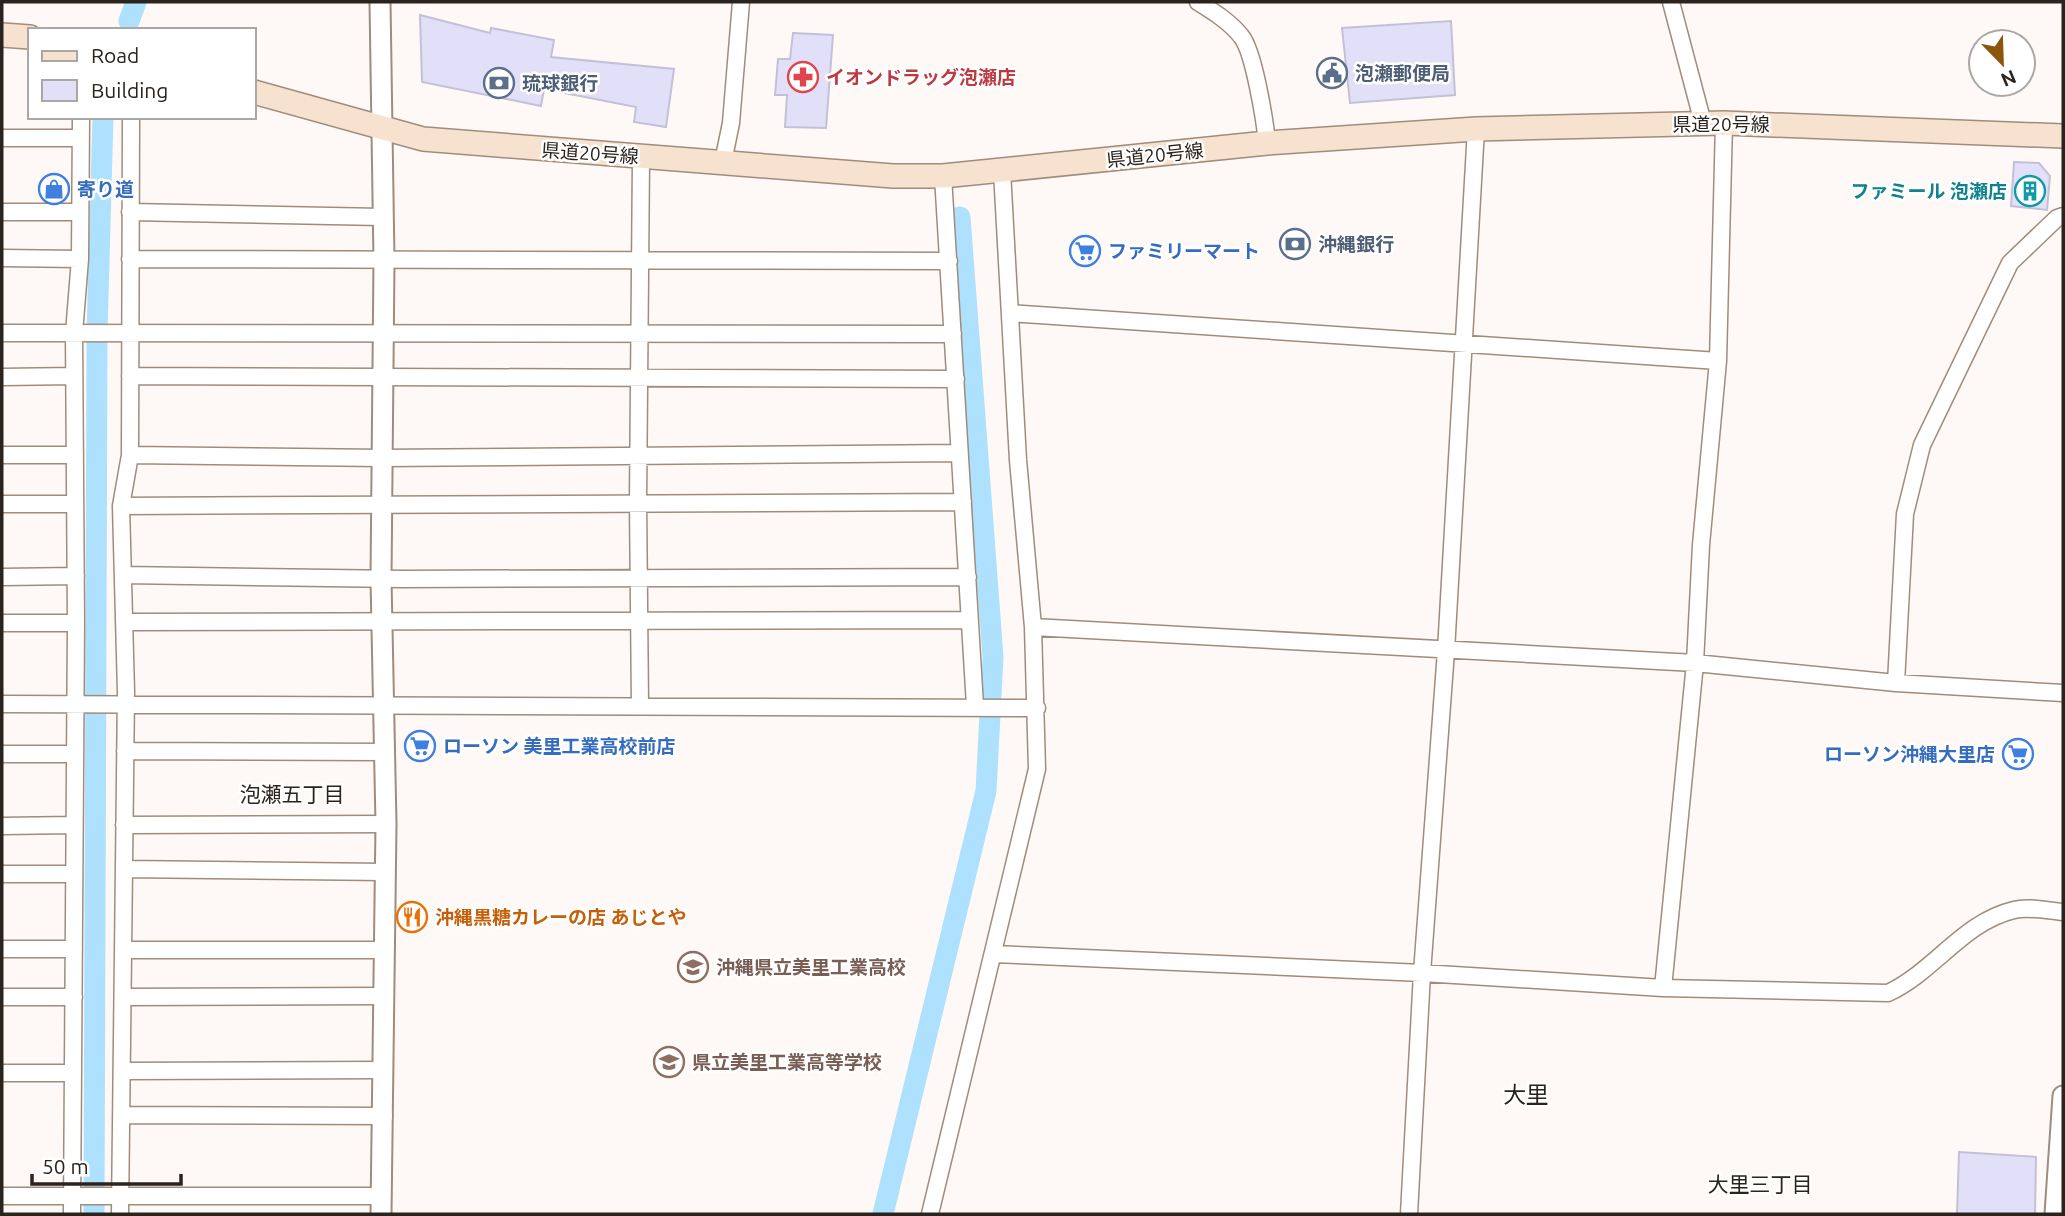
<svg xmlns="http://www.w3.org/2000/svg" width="2065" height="1216" font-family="Ubuntu,'Noto Sans JP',sans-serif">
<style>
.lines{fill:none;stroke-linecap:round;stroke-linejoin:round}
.canal{stroke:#ade1fd;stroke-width:21}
.building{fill:#e2e0f8;stroke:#c3c0d7;stroke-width:2}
.minor-casing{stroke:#9f8c7d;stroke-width:19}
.tertiary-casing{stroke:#9f8c7d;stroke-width:23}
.secondary-casing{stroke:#9f8c7d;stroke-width:26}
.minor{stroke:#fff;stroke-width:16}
.tertiary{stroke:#fff;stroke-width:19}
.secondary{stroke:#f6e2ce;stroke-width:23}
.labels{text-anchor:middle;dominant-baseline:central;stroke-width:5;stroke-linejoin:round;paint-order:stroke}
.service-label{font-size:19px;font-weight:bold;fill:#4e5e75;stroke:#fff;text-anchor:start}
.health-label{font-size:19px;font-weight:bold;fill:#be3a42;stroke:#fff;text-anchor:start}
.street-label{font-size:19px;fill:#2b231d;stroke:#fff}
.shop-label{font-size:19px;font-weight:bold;fill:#366cbe;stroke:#fff;text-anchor:start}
.culture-label{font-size:19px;font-weight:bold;fill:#0d838f;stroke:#fff;text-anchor:end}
.food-label{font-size:19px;font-weight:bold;fill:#c56008;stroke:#fff;text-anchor:start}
.education-label{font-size:19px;font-weight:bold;fill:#785e54;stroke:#fff;text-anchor:start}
.neighbourhood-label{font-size:21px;fill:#2b231d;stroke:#fff}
.quarter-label{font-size:23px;fill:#2b231d;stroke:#fff}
</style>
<rect width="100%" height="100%" fill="#fef9f6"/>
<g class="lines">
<!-- canal -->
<path class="canal" d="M 129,21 L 136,2
M 94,1214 L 97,334 L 103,117
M 883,1214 L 986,791 L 993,657 L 960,217"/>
</g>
<!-- building -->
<path class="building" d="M 420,15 L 490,33 L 491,28 L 554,40 L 551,57 L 674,69 L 666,127 L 634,122 L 636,107 L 544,89 L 541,106 L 422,82 Z
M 1451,21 L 1455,95 L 1350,103 L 1342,28 Z
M 793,33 L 833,35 L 826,128 L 785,127 L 787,95 L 775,95 L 778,59 L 790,59 Z
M 2014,162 L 2039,163 L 2050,176 L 2047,210 L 2011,206 Z
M 1959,1152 L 2036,1157 L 2035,1214 L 1957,1214 Z"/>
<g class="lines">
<!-- minor casing -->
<g class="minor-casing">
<path id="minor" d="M 1198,2 C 1214,12 1230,22 1241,36 C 1254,51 1265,122 1267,143
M 1671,2 L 1703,123
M 2,138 L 81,138
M 723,162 L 731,123 L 741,2
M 943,176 L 975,706
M 2,212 L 80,212
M 130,212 L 382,217
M 2,258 L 80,259
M 130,259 L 949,261
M 1010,313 L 1718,361
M 2,333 L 953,334
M 130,376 L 956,379
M 2,377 L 74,376
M 2,455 L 75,455
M 130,455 L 382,458 L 959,453
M 2,504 L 75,504
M 121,506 L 963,502
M 123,575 L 402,579 L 968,577
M 2,577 L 76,576
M 124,622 L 970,620
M 2,623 L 76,623
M 1033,627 L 1695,663 L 1896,683 L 2063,693
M 1896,683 L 1905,514 L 1922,445 L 2010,263 L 2057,218 L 2063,216
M 2,704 L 1037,708
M 640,706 L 638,502 L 641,158
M 125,751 L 385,752
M 2,754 L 75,754
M 124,825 L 386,824
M 2,826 L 74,825
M 124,869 L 385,872
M 2,874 L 74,874
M 2,949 L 74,949
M 123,950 L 385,950
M 993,954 L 1422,973 L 1663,988 L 1888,993 C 1935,971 1963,922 2014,910 C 2029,906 2048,911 2063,912
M 1663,988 L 1695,663 L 1701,545 L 1718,361 L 1724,123
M 2,997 L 74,997
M 123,997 L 385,996
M 122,1071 L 384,1070
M 2,1073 L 73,1073
M 121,1115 L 384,1116
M 2,1196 L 381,1196
M 72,1214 L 76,623 L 74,333 L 80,259 L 81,117
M 120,1214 L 126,692 L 121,506 L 130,455 L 131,117
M 930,1214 L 1037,769 L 1033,627 L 1018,460 L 1002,171
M 1409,1214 L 1422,973 L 1446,651 L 1476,129"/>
</g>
<!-- tertiary casing -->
<g class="tertiary-casing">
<path id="tertiary" d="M 380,2 L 384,260 L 381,579 L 386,824 L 381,1214
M 2055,1214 L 2063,1096"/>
</g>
<!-- secondary casing -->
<g class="secondary-casing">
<path id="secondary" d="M 2,35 L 30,37
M 254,92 L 423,139 L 893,176 L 943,176 L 1267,143 L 1476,129 L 1724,123 L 2063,136"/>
</g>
<!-- minor -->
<use href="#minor" class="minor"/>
<!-- tertiary -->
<use href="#tertiary" class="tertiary"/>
<!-- secondary -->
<use href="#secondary" class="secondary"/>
</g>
<!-- icons -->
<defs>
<g id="civic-ring" transform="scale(1.575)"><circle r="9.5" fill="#fff" stroke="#5c6f8a" stroke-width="1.5"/><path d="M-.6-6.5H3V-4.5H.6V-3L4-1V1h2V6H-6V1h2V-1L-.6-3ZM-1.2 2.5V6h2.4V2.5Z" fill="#5c6f8a"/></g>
<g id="pharmacy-ring" transform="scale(1.575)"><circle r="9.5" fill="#fff" stroke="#e0444e" stroke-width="1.5"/><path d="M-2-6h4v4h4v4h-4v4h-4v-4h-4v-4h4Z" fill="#e0444e"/></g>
<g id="bank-ring" transform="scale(1.575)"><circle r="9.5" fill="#fff" stroke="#5c6f8a" stroke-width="1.5"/><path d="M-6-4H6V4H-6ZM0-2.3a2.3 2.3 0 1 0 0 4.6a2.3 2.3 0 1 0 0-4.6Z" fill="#5c6f8a"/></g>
<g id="shop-ring" transform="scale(1.575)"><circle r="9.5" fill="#fff" stroke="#3f7fe0" stroke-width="1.5"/><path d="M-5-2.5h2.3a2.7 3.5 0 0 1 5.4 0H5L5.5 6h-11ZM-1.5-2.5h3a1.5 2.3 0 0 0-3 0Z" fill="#3f7fe0"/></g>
<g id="building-ring" transform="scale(1.575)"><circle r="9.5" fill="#fff" stroke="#0f9aa8" stroke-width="1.5"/><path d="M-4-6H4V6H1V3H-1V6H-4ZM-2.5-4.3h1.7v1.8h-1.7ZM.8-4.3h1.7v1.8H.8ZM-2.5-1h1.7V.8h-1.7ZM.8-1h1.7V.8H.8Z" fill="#0f9aa8"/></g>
<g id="supermarket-ring" transform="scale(1.575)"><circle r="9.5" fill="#fff" stroke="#3f7fe0" stroke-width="1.5"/><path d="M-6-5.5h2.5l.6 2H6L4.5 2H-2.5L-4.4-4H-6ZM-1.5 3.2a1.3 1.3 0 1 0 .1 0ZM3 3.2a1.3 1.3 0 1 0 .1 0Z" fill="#3f7fe0"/></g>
<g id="restaurant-ring" transform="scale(1.575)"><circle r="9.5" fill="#fff" stroke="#e8710a" stroke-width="1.5"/><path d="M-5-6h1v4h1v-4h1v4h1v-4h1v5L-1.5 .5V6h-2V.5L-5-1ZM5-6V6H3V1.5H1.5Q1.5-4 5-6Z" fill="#e8710a"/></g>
<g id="school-ring" transform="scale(1.575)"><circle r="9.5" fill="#fff" stroke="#8d6e63" stroke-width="1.5"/><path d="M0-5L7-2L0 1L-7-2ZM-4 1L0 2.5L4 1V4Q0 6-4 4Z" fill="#8d6e63"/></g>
</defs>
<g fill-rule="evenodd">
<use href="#civic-ring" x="1332" y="73"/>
<use href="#pharmacy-ring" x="803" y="77"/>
<use href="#bank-ring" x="499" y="83"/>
<use href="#shop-ring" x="54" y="189"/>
<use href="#building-ring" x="2030" y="191"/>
<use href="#bank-ring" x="1295" y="244"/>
<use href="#supermarket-ring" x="1085" y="251"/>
<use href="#supermarket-ring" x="420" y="746"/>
<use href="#supermarket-ring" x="2018" y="754"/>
<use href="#restaurant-ring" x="412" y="917"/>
<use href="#school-ring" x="693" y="967"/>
<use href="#school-ring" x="669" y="1062"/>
</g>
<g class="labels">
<!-- service labels -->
<g class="service-label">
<text x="1355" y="73">泡瀬郵便局</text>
<text x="522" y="83">琉球銀行</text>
<text x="1318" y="244">沖縄銀行</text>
</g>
<!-- health labels -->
<g class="health-label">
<text x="826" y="77">イオンドラッグ泡瀬店</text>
</g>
<!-- street labels -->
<g class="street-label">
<text x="1721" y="124">県道20号線</text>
<text transform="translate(590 153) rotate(4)">県道20号線</text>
<text transform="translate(1155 155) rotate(-6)">県道20号線</text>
</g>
<!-- shop labels -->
<g class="shop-label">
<text x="77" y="189">寄り道</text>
<text x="1108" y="251">ファミリーマート</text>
<text x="443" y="746">ローソン 美里工業高校前店</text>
<text x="1995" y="754" text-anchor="end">ローソン沖縄大里店</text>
</g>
<!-- culture labels -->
<g class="culture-label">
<text x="2007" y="191">ファミール 泡瀬店</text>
</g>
<!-- food labels -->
<g class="food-label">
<text x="435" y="917">沖縄黒糖カレーの店 あじとや</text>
</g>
<!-- education labels -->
<g class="education-label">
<text x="716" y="967">沖縄県立美里工業高校</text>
<text x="692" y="1062">県立美里工業高等学校</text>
</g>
<!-- neighbourhood labels -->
<g class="neighbourhood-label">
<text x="292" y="794">泡瀬五丁目</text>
<text x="1760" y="1184">大里三丁目</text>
</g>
<!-- quarter labels -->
<g class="quarter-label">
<text x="1526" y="1094">大里</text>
</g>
</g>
<!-- border -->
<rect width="2065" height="1216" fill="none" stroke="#2b231d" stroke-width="7"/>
<!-- legend -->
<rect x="28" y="28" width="228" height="91" fill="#ffffff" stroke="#aaa7a5" stroke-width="2"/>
<rect x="42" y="51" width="35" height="10" fill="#f6e2ce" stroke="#aaa7a5" stroke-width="2"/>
<text x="91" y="63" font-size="21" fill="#2b231d">Road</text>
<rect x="42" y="80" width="35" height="21" fill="#e2e0f8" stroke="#aaa7a5" stroke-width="2"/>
<text x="91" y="98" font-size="21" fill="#2b231d">Building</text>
<!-- north arrow -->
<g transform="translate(2002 63) rotate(157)"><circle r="33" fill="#ffffff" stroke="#aaa7a5" stroke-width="2"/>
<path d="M0-5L12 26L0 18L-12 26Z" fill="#8d540c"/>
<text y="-10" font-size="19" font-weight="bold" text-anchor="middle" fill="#2b231d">N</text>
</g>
<!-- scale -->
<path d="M32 1174v10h149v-10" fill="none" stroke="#2b231d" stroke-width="3.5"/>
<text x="42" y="1174" font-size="21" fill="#2b231d" stroke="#ffffff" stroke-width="5" paint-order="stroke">50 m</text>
</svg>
